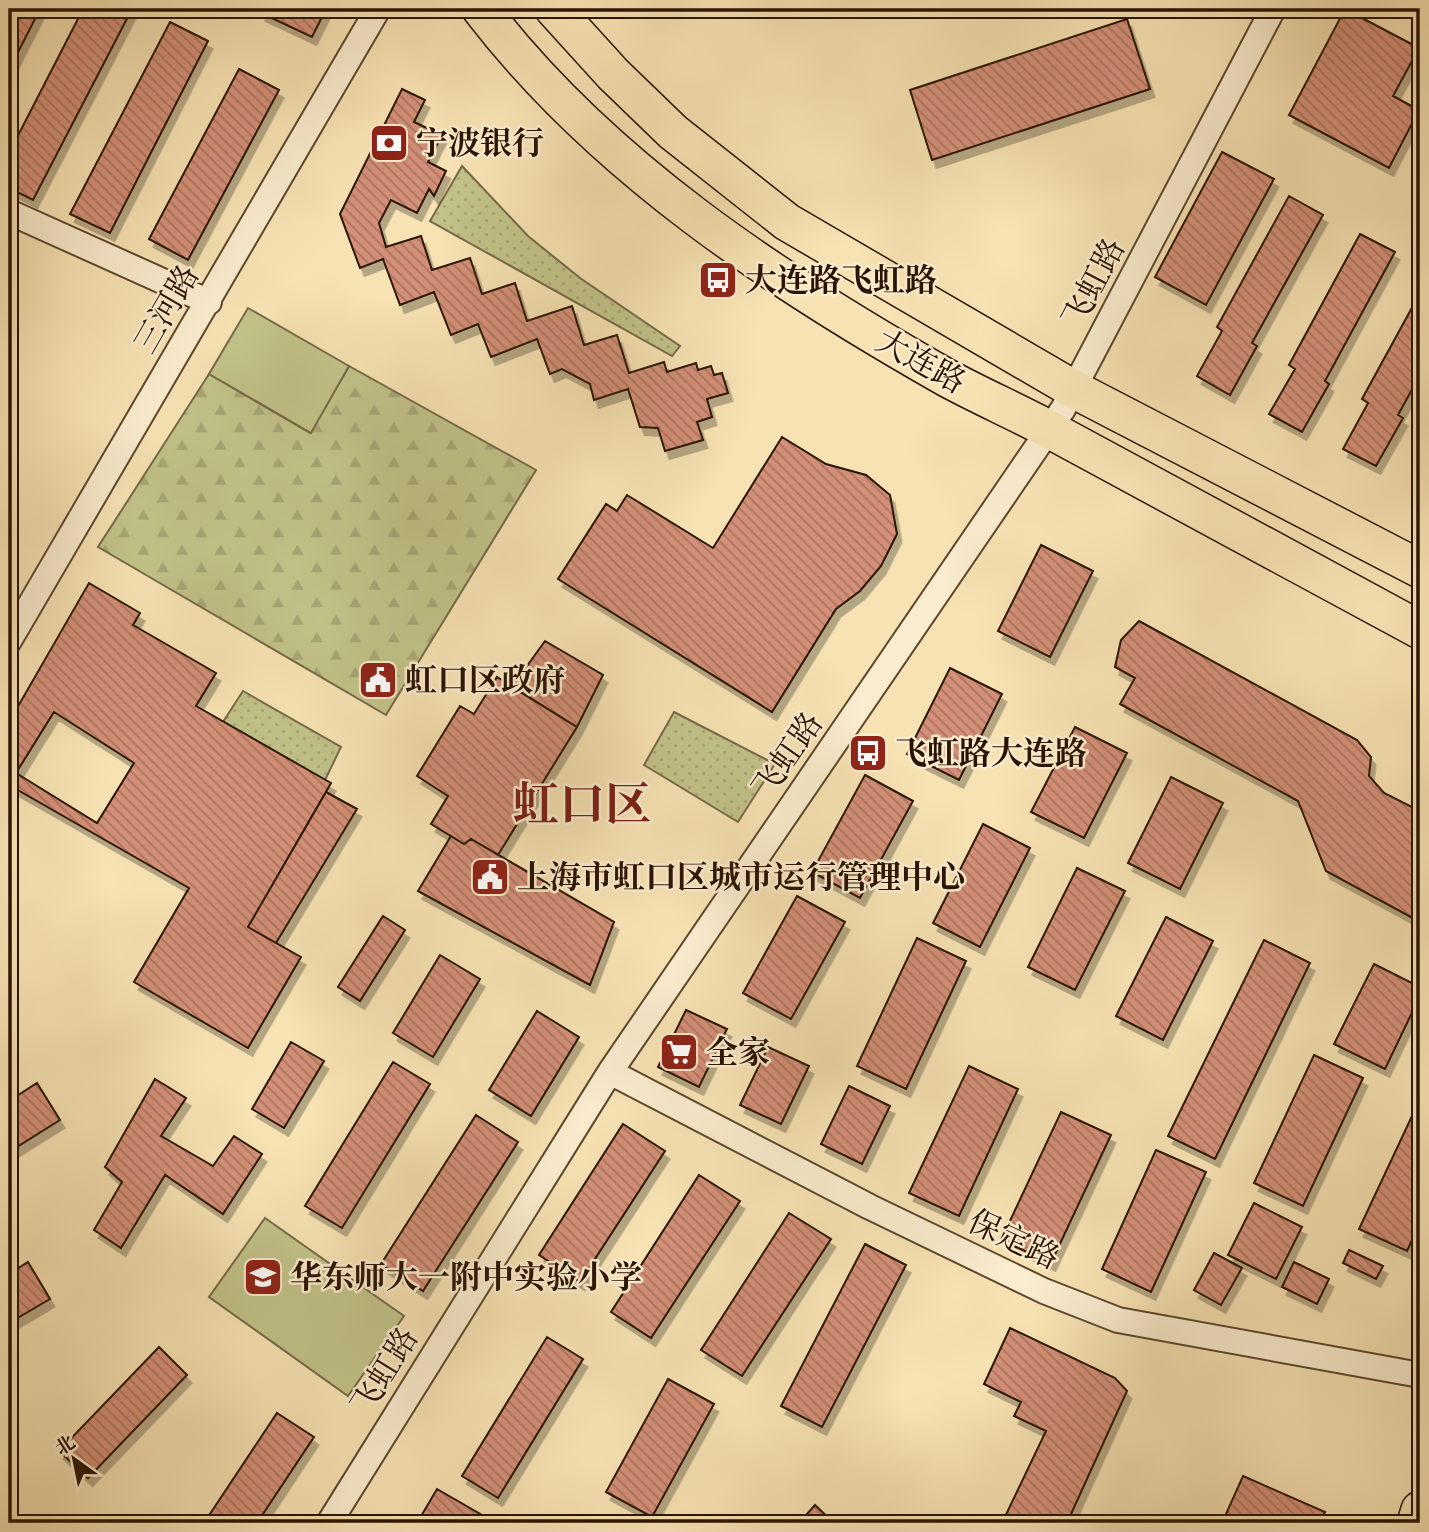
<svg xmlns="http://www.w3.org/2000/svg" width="1429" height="1532" font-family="'EB Garamond','Noto Serif SC',serif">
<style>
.grass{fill:url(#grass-dots);stroke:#766a46;stroke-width:2}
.forest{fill:url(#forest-firs);stroke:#766a46;stroke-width:2}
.park{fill:#c1c289;stroke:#766a46;stroke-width:2}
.building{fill:url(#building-back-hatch);stroke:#2a1302;stroke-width:2;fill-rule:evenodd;filter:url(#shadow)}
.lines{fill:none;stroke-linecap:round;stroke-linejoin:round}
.minor-casing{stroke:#5d472e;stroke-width:28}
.primary-casing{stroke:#2a1302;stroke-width:40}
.minor{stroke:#faecce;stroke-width:24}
.primary{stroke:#f7e2b3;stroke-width:37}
.labels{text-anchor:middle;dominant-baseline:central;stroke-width:5;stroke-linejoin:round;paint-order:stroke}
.poi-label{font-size:32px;font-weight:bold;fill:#2a1302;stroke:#faecce;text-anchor:start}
.street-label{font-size:32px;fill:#2a1302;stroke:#faecce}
.town-label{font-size:46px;font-weight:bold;fill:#7a1f14;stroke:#faecce}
</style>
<defs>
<pattern id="grass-dots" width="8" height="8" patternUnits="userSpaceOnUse" patternTransform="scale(1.75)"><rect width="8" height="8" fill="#c1c289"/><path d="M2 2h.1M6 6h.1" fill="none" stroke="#a6a675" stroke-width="1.8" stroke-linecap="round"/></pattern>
<pattern id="forest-firs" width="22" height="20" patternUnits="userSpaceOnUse" patternTransform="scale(1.75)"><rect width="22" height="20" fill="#c1c289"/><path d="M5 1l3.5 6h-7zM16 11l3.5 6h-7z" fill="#a6a675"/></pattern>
<pattern id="building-back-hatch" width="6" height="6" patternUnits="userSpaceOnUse" patternTransform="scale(1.75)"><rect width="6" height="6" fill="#d38f77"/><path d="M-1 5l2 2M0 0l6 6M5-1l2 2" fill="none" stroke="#ab745f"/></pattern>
<filter id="shadow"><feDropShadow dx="4.5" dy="8" stdDeviation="0" flood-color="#0004"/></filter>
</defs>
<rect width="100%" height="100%" fill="#f7e2b3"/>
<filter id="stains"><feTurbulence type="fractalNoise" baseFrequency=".00286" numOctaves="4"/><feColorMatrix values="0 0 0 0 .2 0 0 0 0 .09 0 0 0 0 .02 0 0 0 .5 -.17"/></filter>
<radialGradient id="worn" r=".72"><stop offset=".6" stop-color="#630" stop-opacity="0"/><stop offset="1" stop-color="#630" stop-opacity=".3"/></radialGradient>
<!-- grass -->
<path class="grass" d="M 462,166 L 528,236 L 580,278 L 680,346 L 672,356 L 430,221 Z
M 243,691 L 341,747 L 325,780 L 223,722 Z
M 674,712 L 775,764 L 738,822 L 644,765 Z"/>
<!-- forest -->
<path class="forest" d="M 349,366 L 536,470 L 386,715 L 98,547 L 209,374 L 310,433 Z"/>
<!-- park -->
<path class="park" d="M 248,308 L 349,366 L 311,433 L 209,374 Z
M 265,1218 L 404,1316 L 348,1396 L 209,1297 Z"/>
<!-- building -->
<path class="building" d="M 9,9 L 40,9 L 9,70 Z
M 83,9 L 132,9 L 33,200 L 9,188 L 9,153 Z
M 263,9 L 326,9 L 312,37 L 261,13 Z
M 1345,9 L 1419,48 L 1393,96 L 1419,110 L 1389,168 L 1289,115 Z
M 1127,19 L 1150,89 L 932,160 L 910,90 Z
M 170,22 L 208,41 L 110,233 L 70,214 Z
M 239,69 L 279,90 L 188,260 L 149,239 Z
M 402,89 L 425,100 L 414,122 L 442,135 L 428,162 L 446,171 L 434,196 L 429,189 L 417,213 L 391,200 L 379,223 L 386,247 L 421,236 L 432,270 L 470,258 L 482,294 L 515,283 L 527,321 L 572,306 L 584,345 L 617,335 L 629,373 L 664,362 L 667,372 L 696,363 L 698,370 L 711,366 L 714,375 L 722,373 L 728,393 L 707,399 L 712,417 L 697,422 L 703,440 L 665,451 L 658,428 L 640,427 L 628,389 L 594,400 L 590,384 L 562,369 L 550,374 L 537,339 L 491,357 L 478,324 L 451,335 L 434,292 L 400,305 L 383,259 L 360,268 L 340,214 Z
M 1222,152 L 1274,179 L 1206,305 L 1155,277 Z
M 1289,196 L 1323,215 L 1252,343 L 1257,346 L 1230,395 L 1197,376 L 1222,331 L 1217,327 Z
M 1360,234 L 1395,252 L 1325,381 L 1329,384 L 1302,432 L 1269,414 L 1295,369 L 1289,365 Z
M 1420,293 L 1420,375 L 1398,415 L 1403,418 L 1376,466 L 1343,449 L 1368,403 L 1362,399 Z
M 782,437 L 826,464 L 866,475 L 890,495 L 897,534 L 881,566 L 860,591 L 836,609 L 772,712 L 558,579 L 606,504 L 617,511 L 627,495 L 713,548 Z
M 1041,545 L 1093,571 L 1050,657 L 998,631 Z
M 89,583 L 140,613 L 133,625 L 216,673 L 196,706 L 331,783 L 248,927 L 301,957 L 248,1048 L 134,982 L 189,888 L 9,785 L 9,722 ZM 54,712 L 134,763 L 97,823 L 16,773 Z
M 1139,621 L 1357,740 L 1371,757 L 1369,776 L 1384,793 L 1420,811 L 1420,922 L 1326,871 L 1298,801 L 1120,704 L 1135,678 L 1115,667 L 1121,640 Z
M 545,641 L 603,675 L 577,727 L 512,687 Z
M 950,668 L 1002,694 L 959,780 L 907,754 Z
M 497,677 L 577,727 L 498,855 L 471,839 L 464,844 L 431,824 L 448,796 L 417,776 L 460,706 L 474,714 Z
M 1075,727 L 1127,753 L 1084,838 L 1031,812 Z
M 865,775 L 913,801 L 860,898 L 812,872 Z
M 1171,777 L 1223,803 L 1180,889 L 1128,863 Z
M 326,792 L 357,809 L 276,943 L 248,927 Z
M 983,824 L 1030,848 L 980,947 L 933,923 Z
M 451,836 L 464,844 L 471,839 L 614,922 L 590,985 L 418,891 Z
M 1077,868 L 1125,891 L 1075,990 L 1028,967 Z
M 797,896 L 845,922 L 791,1019 L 743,993 Z
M 383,916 L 405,930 L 360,1001 L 338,987 Z
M 1166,917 L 1213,941 L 1163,1040 L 1116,1016 Z
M 917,938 L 966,961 L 906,1089 L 857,1066 Z
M 1264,940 L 1310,963 L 1215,1159 L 1168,1136 Z
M 440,955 L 480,979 L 433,1057 L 393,1033 Z
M 1374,964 L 1420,987 L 1420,996 L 1385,1069 L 1334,1044 Z
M 686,1010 L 727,1029 L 699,1087 L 658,1067 Z
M 537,1011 L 579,1037 L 531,1116 L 489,1090 Z
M 291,1042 L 324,1061 L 284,1128 L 252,1109 Z
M 768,1047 L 809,1066 L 781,1124 L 740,1105 Z
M 1314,1055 L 1363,1078 L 1303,1206 L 1254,1183 Z
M 393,1062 L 430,1084 L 342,1228 L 305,1206 Z
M 969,1066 L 1018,1089 L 959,1216 L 909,1193 Z
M 155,1079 L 186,1098 L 161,1136 L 213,1166 L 234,1136 L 262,1154 L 223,1214 L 165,1175 L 121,1248 L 94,1230 L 122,1182 L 105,1167 Z
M 37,1083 L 60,1120 L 9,1152 L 9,1101 Z
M 849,1086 L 890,1106 L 862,1164 L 821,1144 Z
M 1420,1099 L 1420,1223 L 1407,1251 L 1359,1229 Z
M 1061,1112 L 1111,1135 L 1051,1263 L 1001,1240 Z
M 476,1115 L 518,1142 L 423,1291 L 381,1264 Z
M 623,1124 L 665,1151 L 580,1282 L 539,1255 Z
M 1156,1150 L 1206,1172 L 1151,1292 L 1102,1269 Z
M 699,1175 L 740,1201 L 651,1338 L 611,1312 Z
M 1254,1203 L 1302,1227 L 1276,1279 L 1228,1255 Z
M 789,1213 L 831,1239 L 742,1376 L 701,1350 Z
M 865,1244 L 906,1265 L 822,1427 L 781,1406 Z
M 1349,1250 L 1383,1266 L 1376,1279 L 1343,1263 Z
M 1214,1253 L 1242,1268 L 1221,1305 L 1194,1290 Z
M 28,1262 L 50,1299 L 9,1323 L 9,1274 Z
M 1294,1262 L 1329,1279 L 1317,1304 L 1282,1287 Z
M 1010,1328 L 1115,1378 L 1127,1391 L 1067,1523 L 1002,1523 L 1046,1431 L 1014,1416 L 1021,1402 L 984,1384 Z
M 547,1337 L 583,1359 L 498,1498 L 462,1476 Z
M 159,1347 L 187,1375 L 88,1478 L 59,1451 Z
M 668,1379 L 714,1404 L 652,1517 L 606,1492 Z
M 277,1413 L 314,1437 L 257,1523 L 204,1523 Z
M 1243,1476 L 1325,1512 L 1320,1523 L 1222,1523 Z
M 437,1489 L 494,1522 L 493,1523 L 417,1523 Z
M 815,1505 L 834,1523 L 799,1523 Z"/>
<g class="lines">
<!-- minor casing -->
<g class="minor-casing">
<path id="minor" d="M 9,212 L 209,302
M 9,641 L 378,9
M 610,1072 L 870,1207 L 1044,1291 L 1118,1320 L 1420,1375
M 329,1523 L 610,1072 L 1063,409 L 1273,9"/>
</g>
<!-- primary casing -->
<g class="primary-casing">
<path id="primary" d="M 481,9 C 602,167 776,281 947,378 C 982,397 1019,413 1054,432 C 1176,498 1298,564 1420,630
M 554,9 L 613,74 L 673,132 L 787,222 L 1075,390 L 1420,569
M 1416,1523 L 1420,1510"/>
</g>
<!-- minor -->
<use href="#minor" class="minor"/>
<!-- primary -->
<use href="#primary" class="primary"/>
</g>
<!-- icons -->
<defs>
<g id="bank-square" transform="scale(2.0125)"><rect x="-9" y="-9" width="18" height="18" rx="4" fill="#8f2418" stroke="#faecce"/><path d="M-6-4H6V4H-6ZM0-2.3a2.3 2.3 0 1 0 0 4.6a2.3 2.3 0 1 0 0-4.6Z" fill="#fff"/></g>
<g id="bus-square" transform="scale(2.0125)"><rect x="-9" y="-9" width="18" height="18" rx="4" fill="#8f2418" stroke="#faecce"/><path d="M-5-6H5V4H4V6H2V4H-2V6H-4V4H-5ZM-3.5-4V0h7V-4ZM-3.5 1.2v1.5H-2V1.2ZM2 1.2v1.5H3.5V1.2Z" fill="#fff"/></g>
<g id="civic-square" transform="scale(2.0125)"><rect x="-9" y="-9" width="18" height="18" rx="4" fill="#8f2418" stroke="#faecce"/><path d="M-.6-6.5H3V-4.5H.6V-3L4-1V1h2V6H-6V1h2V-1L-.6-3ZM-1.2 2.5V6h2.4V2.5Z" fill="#fff"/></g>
<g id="supermarket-square" transform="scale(2.0125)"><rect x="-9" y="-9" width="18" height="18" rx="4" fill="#8f2418" stroke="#faecce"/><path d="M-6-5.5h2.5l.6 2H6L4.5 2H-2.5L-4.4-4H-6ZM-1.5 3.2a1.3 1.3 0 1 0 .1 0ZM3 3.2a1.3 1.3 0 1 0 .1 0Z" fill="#fff"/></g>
<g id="school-square" transform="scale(2.0125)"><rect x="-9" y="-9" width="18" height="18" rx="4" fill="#8f2418" stroke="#faecce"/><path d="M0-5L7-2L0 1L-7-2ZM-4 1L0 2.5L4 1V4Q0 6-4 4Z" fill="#fff"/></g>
</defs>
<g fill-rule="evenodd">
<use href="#bank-square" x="389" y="143"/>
<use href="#bus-square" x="718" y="280"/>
<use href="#civic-square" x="378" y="680"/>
<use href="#bus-square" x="868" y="753"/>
<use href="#civic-square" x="490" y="877"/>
<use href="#supermarket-square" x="679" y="1052"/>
<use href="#school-square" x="263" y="1277"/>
</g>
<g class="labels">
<!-- poi labels -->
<g class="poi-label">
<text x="416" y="143">宁波银行</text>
<text x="745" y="280">大连路飞虹路</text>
<text x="405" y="680">虹口区政府</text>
<text x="895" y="753">飞虹路大连路</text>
<text x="517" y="877">上海市虹口区城市运行管理中心</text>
<text x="706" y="1052">全家</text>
<text x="290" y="1277">华东师大一附中实验小学</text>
</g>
<!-- street labels -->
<g class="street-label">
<text transform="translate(1093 283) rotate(-62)">飞虹路</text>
<text transform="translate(166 309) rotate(-60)">三河路</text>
<text transform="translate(921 361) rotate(29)">大连路</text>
<text transform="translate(787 755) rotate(-55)">飞虹路</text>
<text transform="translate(1014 1239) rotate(25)">保定路</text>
<text transform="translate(384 1371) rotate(-58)">飞虹路</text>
</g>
<!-- town labels -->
<g class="town-label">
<text x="582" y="804">虹口区</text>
</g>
</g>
<!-- margin -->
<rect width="1429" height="1532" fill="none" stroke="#f7e2b3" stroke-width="35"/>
<rect x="10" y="10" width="1408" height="1511" fill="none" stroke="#2a1302" stroke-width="3.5"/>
<rect x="18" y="18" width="1394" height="1497" fill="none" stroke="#2a1302" stroke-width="2"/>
<!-- north arrow -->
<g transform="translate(74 1459) rotate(327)" stroke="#faecce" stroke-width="5" paint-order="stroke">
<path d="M0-5L12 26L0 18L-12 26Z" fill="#2a1302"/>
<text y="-10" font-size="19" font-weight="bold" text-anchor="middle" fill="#2a1302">北</text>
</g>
<rect width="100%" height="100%" filter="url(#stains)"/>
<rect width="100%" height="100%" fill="url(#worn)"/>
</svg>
